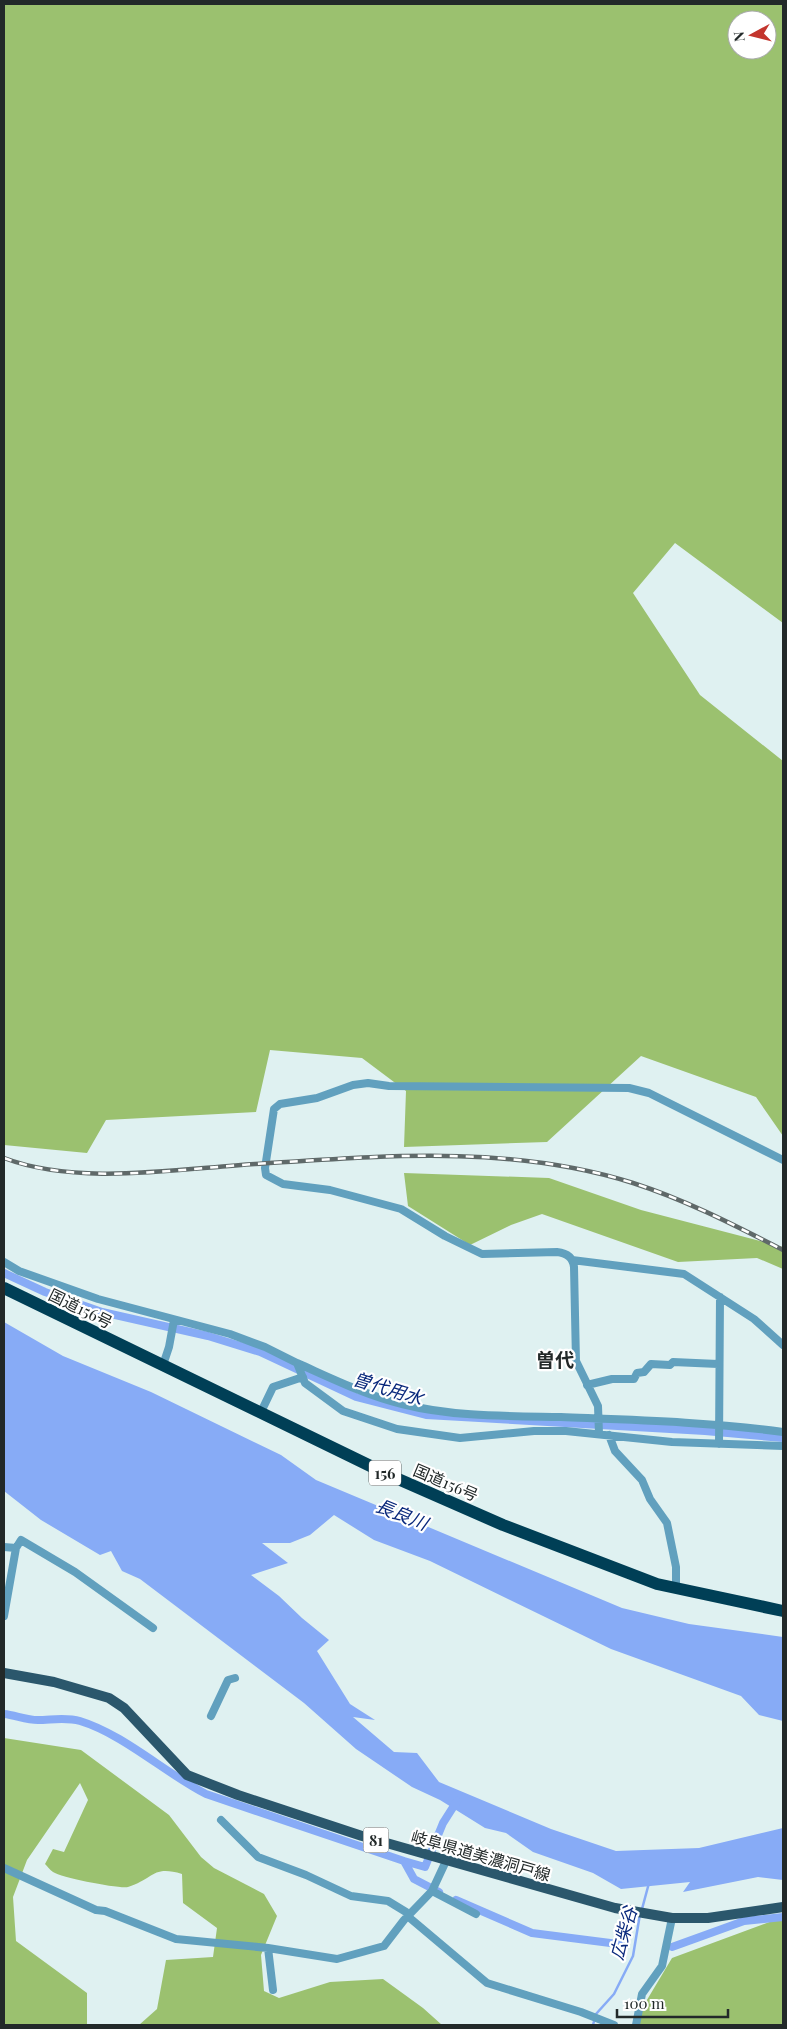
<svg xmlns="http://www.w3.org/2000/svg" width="787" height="2029" font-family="'Playfair Display','Noto Sans JP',serif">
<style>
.forest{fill:#9bc16f;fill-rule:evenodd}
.water{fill:#87abf6}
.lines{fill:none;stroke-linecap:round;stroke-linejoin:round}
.stream{stroke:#87abf6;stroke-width:2.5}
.canal{stroke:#87abf6;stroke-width:8}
.minor{stroke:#61a0be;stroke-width:8}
.major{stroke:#2b576c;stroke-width:10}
.highway{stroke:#003f56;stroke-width:12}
.rail-casing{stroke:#5f6969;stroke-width:4.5}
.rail{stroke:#fff;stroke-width:2.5;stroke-dasharray:8;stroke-linecap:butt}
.labels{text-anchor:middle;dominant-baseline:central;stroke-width:4.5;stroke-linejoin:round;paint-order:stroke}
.shield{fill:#fff;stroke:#646969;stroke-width:1}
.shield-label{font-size:15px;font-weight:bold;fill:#222929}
.street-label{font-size:16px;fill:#222929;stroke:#fff}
.water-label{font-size:18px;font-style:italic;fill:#0a297c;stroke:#fff}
.quarter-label{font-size:19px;font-weight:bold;fill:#222929;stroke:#fff}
</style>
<rect width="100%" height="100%" fill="#dff1f1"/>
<!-- forest -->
<path class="forest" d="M 4,4 L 783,4 L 783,623 L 675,543 L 633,593 L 700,695 L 783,761 L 783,1136 L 756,1097 L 641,1056 L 547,1142 L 404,1147 L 406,1091 L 362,1058 L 270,1050 L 256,1112 L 106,1120 L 87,1153 L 4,1145 ZM 737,20 L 767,20 L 767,50 L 737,50 Z
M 404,1173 L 549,1178 L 641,1210 L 783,1247 L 783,1269 L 757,1258 L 678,1262 L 542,1214 L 511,1225 L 470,1245 L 408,1206 Z
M 4,1738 L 81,1750 L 169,1815 L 201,1857 L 214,1868 L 264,1894 L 277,1916 L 261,1955 L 264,1991 L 279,1998 L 330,1982 L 383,1979 L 423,2008 L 442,2025 L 139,2025 L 157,2009 L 166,1960 L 213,1957 L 217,1928 L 183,1903 L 182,1874 C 152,1865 154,1879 128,1887 C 120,1889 62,1878 53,1872 C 50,1870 47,1866 45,1864 L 53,1849 L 64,1852 L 88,1800 L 80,1783 L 27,1860 L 13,1897 L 16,1941 L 87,1993 L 87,2025 L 4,2025 Z
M 783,1917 L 783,2025 L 632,2025 L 672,1958 Z"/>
<!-- water -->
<path class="water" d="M 4,1322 L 63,1356 L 151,1392 L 281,1455 L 316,1480 L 622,1608 L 689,1624 L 783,1637 L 783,1721 L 759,1715 L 741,1696 L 611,1649 L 430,1561 L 374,1540 L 334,1515 L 310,1535 L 290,1543 L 262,1543 L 288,1563 L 251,1575 L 279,1596 L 302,1618 L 329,1640 L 317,1651 L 350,1704 L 375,1720 L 353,1717 L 394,1752 L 417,1753 L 439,1782 L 551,1829 L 616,1851 L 699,1848 L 783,1828 L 783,1880 L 758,1877 L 683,1892 L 690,1882 L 621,1889 L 593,1873 L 533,1852 L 506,1833 L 485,1828 L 440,1800 L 412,1787 L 356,1749 L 304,1703 L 140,1579 L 122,1571 L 111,1551 L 100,1555 L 41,1520 L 4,1491 Z"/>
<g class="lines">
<!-- stream -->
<path class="stream" d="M 642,1909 L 649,1883
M 593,2025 L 596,2014 L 614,1994 L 633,1956 L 640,1914"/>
<!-- canal -->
<path class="canal" d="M 4,1273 L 45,1292 L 102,1312 L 208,1336 L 260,1352 L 356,1397 L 426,1415 L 705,1431 L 783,1438
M 4,1714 C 15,1715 26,1720 38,1720 C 51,1720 66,1717 80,1721 C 123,1734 165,1773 206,1794 L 404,1861 L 414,1879 L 439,1892
M 404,1861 L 425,1867 L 443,1823 L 457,1801
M 456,1900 L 532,1933 L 626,1945
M 672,1947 L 744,1921 L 783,1917"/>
<!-- minor -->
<path class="minor" d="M 572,1260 L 684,1274 L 754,1319 L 783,1345
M 4,1262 L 19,1271 L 98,1299 L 230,1334 L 265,1347 L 297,1363 L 305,1383 L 343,1411 L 397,1429 L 460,1438 L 534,1431 L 566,1431 L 672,1442 L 783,1446
M 297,1363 C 331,1378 365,1395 402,1404 C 453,1417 509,1416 561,1417 C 634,1420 710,1422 783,1432
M 163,1365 L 169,1347 L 174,1320
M 587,1385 L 612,1379 L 634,1379 L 637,1373 L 644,1372 L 651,1364 L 670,1365 L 673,1362 L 718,1364
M 261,1412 L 273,1387 L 303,1377
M 599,1434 L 598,1406 L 576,1361 L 574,1267 C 573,1257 566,1253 557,1252 L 482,1254 L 445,1236 L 401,1209 L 330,1190 L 283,1184 L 266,1175 L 265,1168 L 274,1109 L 280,1104 L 317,1098 L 353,1085 L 368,1083 L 389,1086 L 629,1088 L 649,1093 L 783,1160
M 609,1435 L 615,1451 L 642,1480 L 650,1499 L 667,1523 L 676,1567 L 676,1589
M 719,1444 L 720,1297
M 4,1547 L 16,1548 L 4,1616
M 16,1548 L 21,1540 L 75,1572 L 153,1628
M 211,1716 L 228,1680 L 235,1678
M 221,1820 L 258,1857 L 306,1875 L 351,1896 L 388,1901 L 406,1912 L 411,1919 L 487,1983 L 581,2012 L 614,2025
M 4,1868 L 96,1910 L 105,1911 L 176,1939 L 268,1948 L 337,1959 L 384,1946 L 404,1920 L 432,1891 L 446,1861
M 432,1891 L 476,1914
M 268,1948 L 273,1990
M 636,2025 L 642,1994 L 662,1966 L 672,1918"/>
<!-- major -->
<path class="major" d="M 4,1673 L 54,1682 L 109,1698 L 124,1708 L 187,1775 L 238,1795 L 362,1836 L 615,1908 L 672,1918 L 708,1918 L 783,1907"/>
<!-- highway -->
<path class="highway" d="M 4,1288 L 389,1475 L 503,1525 L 657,1584 L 783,1611"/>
<!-- rail casing -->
<g class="rail-casing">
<path id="rail" d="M 4,1158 C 78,1186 176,1169 255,1164 C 381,1156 510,1144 633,1183 C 686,1200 734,1225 783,1250"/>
</g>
<!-- rail -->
<use href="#rail" class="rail"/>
</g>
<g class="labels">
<!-- shield labels -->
<g class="shield">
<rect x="369" y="1460.5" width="32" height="25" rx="4"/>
<rect x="363.5" y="1827.5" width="25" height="25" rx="4"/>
</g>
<g class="shield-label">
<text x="385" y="1473">156</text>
<text x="376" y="1840">81</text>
</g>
<!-- street labels -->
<g class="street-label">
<text transform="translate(81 1308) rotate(26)">国道156号</text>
<text transform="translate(446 1482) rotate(23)">国道156号</text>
<text transform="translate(481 1855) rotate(16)">岐阜県道美濃洞戸線</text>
</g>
<!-- water labels -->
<g class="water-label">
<text transform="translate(388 1388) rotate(17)">曽代用水</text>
<text transform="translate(402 1514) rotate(22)">長良川</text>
<text transform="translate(623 1933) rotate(-74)">広柴谷</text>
</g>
<!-- quarter labels -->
<g class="quarter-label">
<text x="555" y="1359">曽代</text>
</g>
</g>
<!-- border -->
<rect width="787" height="2029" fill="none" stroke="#222929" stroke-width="10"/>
<!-- north arrow -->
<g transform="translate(752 35) rotate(263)"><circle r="24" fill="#ffffff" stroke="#a7a9a9"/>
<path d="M0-4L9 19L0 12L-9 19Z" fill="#c3352d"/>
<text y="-8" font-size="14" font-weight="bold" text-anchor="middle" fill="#222929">N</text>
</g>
<!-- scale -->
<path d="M617 2009v8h111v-8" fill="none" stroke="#222929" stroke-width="2.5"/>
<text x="624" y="2009" font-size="15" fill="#222929" stroke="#ffffff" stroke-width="4" paint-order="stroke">100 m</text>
</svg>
